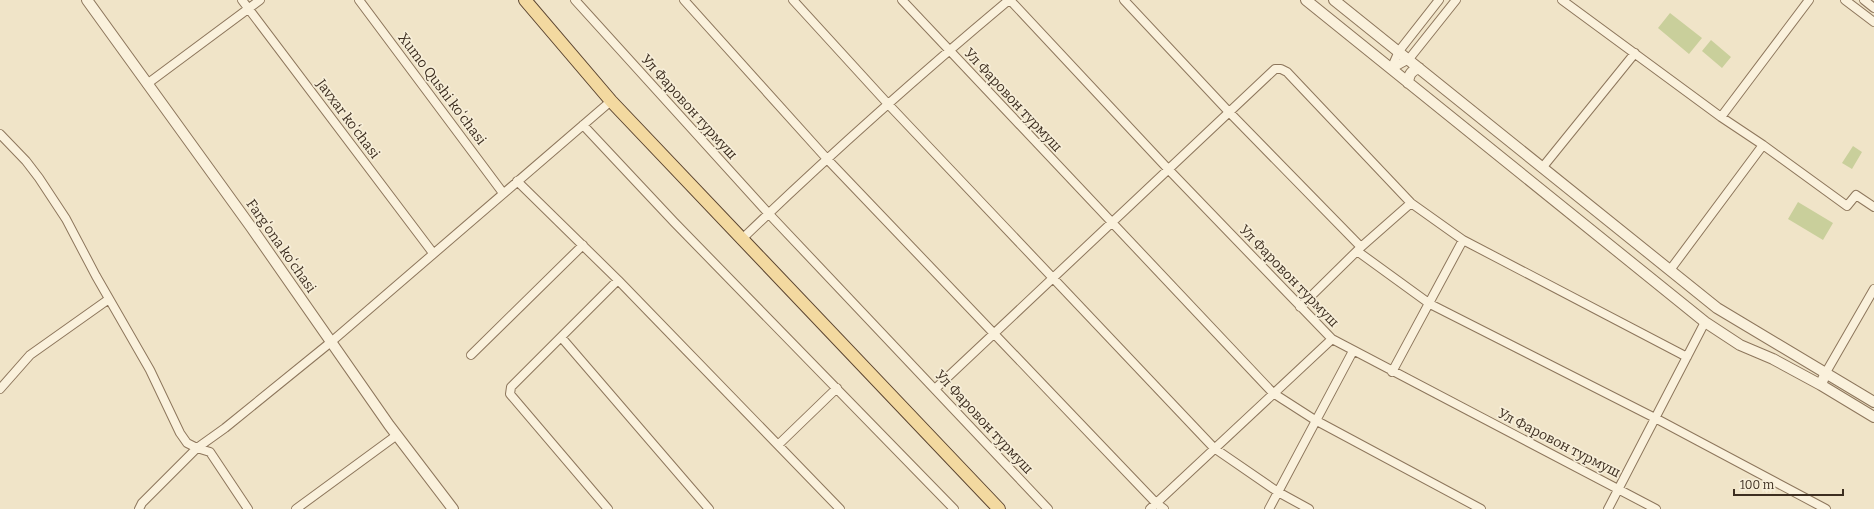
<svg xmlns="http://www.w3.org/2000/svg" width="1874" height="509" font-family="Bitter,serif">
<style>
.green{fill:#c9cf9b}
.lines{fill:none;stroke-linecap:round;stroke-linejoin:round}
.minor-casing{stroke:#8d765c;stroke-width:10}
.tertiary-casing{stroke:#8d765c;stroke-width:12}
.primary-casing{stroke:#5b4430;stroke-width:14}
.minor{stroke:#faf1dc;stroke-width:8}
.tertiary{stroke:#faf1dc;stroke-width:10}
.primary{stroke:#f3d9a0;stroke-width:12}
.labels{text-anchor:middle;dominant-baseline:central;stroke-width:3.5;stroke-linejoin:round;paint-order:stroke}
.street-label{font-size:14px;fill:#3d2e20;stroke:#f7eed8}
</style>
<rect width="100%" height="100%" fill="#f0e4c8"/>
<!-- green -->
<path class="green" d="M 1670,13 L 1702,38 L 1689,54 L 1658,28 Z
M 1711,40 L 1731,57 L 1722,68 L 1702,51 Z
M 1853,146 L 1862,152 L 1852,169 L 1842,163 Z
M 1798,202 L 1833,223 L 1823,240 L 1788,219 Z"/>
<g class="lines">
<!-- minor casing -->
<g class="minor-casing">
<path id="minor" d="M 242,0 L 433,253
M 359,0 L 503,193
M 575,0 L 769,214 L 1048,509
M 684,0 L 828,160 L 1156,503 L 1164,509
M 793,0 L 888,104 L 1214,448 L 1278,492 L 1309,509
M 902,0 L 1273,393 L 1315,420 L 1481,509
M 1010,0 L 1169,170 L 1332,339 L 1656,509
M 1124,0 L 1229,112 L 1361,247
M 1439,0 L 1399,51 L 1391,69 L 1409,59 L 1456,0
M 1562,0 L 1721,117 L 1809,0
M 1845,0 L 1874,22
M 1864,0 L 1874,8
M 147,84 L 260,0
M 1721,117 L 1763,145 L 1847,206 L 1856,195 L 1874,207
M 583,125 L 674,222 L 954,509
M 0,134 L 26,161 L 39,178 L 66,219 L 96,276 L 150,370 L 180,433 L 187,443 L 197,448 L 210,452 L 248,509
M 1542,168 L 1635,53
M 517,181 L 618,280 L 840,509
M 741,240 C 827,157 917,77 1009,0
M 1357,251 L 1430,304 L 1655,418 L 1826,509
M 1670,270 L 1763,145
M 1300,307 L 1361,247 L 1411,203
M 561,337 L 709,509
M 471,355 L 583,245
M 1392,372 L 1463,240
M 1825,374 L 1874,289
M 0,389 L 30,355 L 109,299
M 935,389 L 1275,69 L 1281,69 L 1287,72 L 1411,203 L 1463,240 L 1687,357
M 778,445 L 837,388
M 139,509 L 142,503 L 197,448 L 225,428 L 331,342 L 611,101
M 296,509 L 397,435
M 608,509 L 510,394 L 511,387 L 618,280
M 1150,509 L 1332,339
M 1269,509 L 1353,351
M 1608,509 L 1705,322"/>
</g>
<!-- tertiary casing -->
<g class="tertiary-casing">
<path id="tertiary" d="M 87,0 L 251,227 L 389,425 L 453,509
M 1306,0 L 1705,322 L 1740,345 L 1773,359 L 1821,385 L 1825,374
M 1334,0 L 1717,308 L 1874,402
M 1408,83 C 1409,74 1411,71 1419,68
M 1821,385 L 1874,417"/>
</g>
<!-- primary casing -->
<g class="primary-casing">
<path id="primary" d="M 525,0 L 611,101 L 999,509"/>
</g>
<!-- minor -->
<use href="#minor" class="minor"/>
<!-- tertiary -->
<use href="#tertiary" class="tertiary"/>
<!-- primary -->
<use href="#primary" class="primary"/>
</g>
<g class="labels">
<!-- street labels -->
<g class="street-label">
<text transform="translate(442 89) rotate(53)">Xumo Qushi koʻchasi</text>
<text transform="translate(1013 100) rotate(47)">Ул Фаровон турмуш</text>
<text transform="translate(689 107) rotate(48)">Ул Фаровон турмуш</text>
<text transform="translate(348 119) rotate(53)">Javxar koʻchasi</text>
<text transform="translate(281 246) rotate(55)">Fargʻona koʻchasi</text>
<text transform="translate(1289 276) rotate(46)">Ул Фаровон турмуш</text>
<text transform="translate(984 422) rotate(47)">Ул Фаровон турмуш</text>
<text transform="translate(1559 443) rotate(27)">Ул Фаровон турмуш</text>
</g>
</g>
<!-- scale -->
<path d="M1734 489v6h109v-6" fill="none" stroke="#3d2e20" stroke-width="2"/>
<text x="1740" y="489" font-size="12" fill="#3d2e20" stroke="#f7eed8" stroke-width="3" paint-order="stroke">100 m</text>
</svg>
